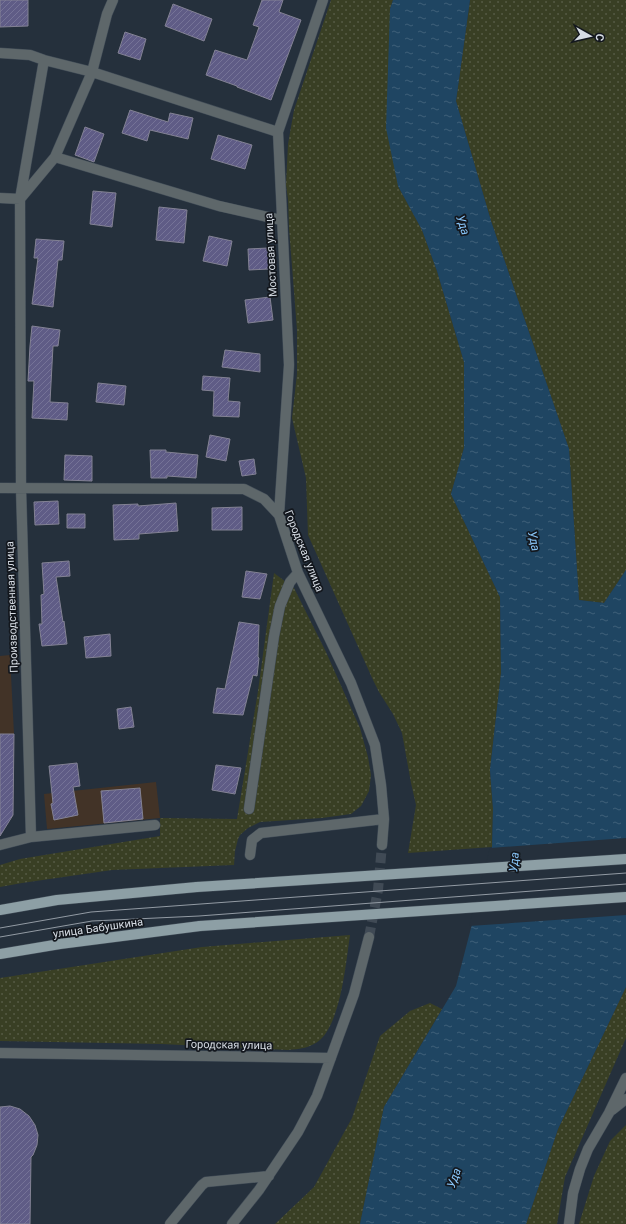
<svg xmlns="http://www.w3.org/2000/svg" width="626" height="1224" font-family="Roboto,sans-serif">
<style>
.commercial{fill:#423327}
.grass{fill:url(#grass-dots)}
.water{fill:url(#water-ripples)}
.pier{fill:#25303c}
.building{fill:url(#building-hatch);stroke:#838294}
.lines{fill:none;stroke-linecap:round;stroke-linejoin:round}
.minor-tunnel{stroke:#404a55;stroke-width:10;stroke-dasharray:10 5;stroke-linecap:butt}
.minor-casing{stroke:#414c57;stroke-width:11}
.major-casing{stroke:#414c57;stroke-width:11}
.minor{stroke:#5e676a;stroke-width:10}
.major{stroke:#8d9fa5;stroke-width:10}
.tram{stroke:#939ba4;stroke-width:1}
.major-bridge-casing{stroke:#414c57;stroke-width:11;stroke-linecap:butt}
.major-bridge{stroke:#8d9fa5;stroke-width:10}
.labels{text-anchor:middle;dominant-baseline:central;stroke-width:3.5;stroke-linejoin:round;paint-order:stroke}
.street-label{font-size:11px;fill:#d6dce4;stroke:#13171d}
.water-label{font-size:12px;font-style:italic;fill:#88c5f8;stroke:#13171d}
</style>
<defs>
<pattern id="grass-dots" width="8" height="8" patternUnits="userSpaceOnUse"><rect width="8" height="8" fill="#393f24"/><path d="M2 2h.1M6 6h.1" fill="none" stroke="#555a44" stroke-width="1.8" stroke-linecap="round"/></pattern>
<pattern id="water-ripples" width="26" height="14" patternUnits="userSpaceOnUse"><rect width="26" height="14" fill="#1f4562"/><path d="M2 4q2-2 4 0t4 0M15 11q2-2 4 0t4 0" fill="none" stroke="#3f5f78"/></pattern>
<pattern id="building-hatch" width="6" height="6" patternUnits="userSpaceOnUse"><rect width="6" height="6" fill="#5f5c86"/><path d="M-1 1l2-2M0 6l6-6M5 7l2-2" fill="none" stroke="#757397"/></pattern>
</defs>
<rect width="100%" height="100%" fill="#25303c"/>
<!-- commercial -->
<path class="commercial" d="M 10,655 L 14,734 L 13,815 L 0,833 L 0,656 Z
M 156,782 L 160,818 L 47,829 L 44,794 Z"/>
<!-- grass -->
<path class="grass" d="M 331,0 L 393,0 L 390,9 L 398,186 L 422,230 L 437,271 L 464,362 L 464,448 L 451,494 L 500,597 L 501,673 L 490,770 L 493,809 L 492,847 L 408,853 L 416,805 L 411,783 L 402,733 L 393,714 L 379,692 L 373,680 L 308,535 L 306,478 L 292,418 L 297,374 L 297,330 L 289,228 L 288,199 L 286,185 L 288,144 L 294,110 Z
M 470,0 L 626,0 L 626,570 L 604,603 L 579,600 L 569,449 L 491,221 L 456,101 Z
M 274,573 L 294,588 L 326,652 L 347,699 L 360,728 L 368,757 L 371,775 L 369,791 L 361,806 L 351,814 L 322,818 L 260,822 L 248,828 L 240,835 L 238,839 L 235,851 L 234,865 L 112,870 L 22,883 L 0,887 L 0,865 L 20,859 L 160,836 L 160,818 L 237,819 L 258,691 Z
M 350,935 C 346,962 341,1021 320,1040 C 310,1048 300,1049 288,1050 L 161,1044 L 0,1041 L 0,978 L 202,947 Z
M 626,987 L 626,1038 L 565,1177 L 557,1224 L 526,1224 L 558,1129 Z
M 430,1003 L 442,1009 L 384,1107 L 360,1224 L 275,1224 L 314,1187 L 352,1118 L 380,1036 L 410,1011 Z
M 626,1125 L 626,1224 L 579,1224 L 594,1176 L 610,1141 Z"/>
<!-- water -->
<path class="water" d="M 393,0 L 470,0 L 456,101 L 491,221 L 569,449 L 579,600 L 604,603 L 626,570 L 626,987 L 558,1129 L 526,1224 L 360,1224 L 384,1107 L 456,986 L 492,847 L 493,809 L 490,770 L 501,673 L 500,597 L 451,494 L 464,448 L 464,362 L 437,271 L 422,230 L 398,186 L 386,128 L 390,9 Z"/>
<!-- pier -->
<path class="pier" d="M 626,838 L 626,915 L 469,926 L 490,848 Z"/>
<!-- building -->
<path class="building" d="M 0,0 L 28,0 L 28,26 L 0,27 Z
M 262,0 L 283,0 L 279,12 L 301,20 L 271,100 L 237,87 L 237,86 L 206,75 L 215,50 L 247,60 L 259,27 L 253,25 Z
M 173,4 L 212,19 L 204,41 L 165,26 Z
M 125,32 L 146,39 L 140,60 L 118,53 Z
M 130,110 L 168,122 L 170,113 L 193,118 L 188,139 L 150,130 L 147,141 L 122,133 Z
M 85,127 L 104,134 L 94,162 L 75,155 Z
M 218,135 L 252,145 L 245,169 L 211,159 Z
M 93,191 L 116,193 L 112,227 L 90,224 Z
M 159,207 L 187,210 L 184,243 L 156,240 Z
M 209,236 L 232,241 L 227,266 L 203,261 Z
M 36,239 L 64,241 L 62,260 L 58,260 L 53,307 L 32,304 L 38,258 L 34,258 Z
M 268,248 L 269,269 L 249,270 L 248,249 Z
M 270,297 L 273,320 L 248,323 L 245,300 Z
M 32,326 L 60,330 L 58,346 L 53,346 L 50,402 L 68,403 L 67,420 L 32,418 L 34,381 L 28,381 L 30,346 Z
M 225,350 L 260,354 L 260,372 L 222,367 Z
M 203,376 L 230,378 L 228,401 L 240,402 L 239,417 L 213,416 L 214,391 L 202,390 Z
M 98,383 L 126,386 L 124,405 L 96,402 Z
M 210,435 L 230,439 L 226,461 L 206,457 Z
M 150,450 L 166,450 L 166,452 L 198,455 L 196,478 L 167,476 L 167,478 L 151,478 Z
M 65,455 L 92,456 L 92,481 L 64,480 Z
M 254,459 L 256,474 L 242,476 L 239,461 Z
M 58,501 L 59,524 L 35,525 L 34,502 Z
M 176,503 L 178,531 L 139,534 L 139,539 L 114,540 L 113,505 L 138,504 L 138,506 Z
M 242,507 L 242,530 L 212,530 L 212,508 Z
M 67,514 L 85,514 L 85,528 L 67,528 Z
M 69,561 L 70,576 L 56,577 L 63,622 L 64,621 L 67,644 L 42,646 L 39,624 L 42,624 L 41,595 L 44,594 L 42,563 Z
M 246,571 L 267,574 L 260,599 L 242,597 Z
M 239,622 L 259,625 L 258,657 L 259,658 L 257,676 L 253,675 L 243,715 L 213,713 L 217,688 L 225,689 Z
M 110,634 L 111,656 L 86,658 L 84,637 Z
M 131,707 L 134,727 L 119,729 L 117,709 Z
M 0,734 L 14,734 L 13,815 L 0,836 Z
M 77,763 L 80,786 L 73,787 L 78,815 L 54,820 L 51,804 L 53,803 L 49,766 Z
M 216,765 L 241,768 L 235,794 L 212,790 Z
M 140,788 L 143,819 L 104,823 L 101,791 Z
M 10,1106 L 20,1109 L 29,1116 L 35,1125 L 38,1135 L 37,1145 L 33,1155 L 31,1157 L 30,1224 L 0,1224 L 0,1107 Z"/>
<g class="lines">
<!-- minor-tunnel -->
<path class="minor-tunnel" d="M 369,937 L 378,890 L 382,845"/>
<!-- minor casing -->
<g class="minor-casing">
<path id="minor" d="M 0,53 L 30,55 L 44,60 L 92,72 L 278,132
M 55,157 L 219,206 L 281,220
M 0,198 L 20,199 L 44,60
M 0,488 L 244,489 L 264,499 L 279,515 L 298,573 L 351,683 L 375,745 L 381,785 L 384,819 L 382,845
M 279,515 L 289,365 L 278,132 L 323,0
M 249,809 L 274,636 L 280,606 L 290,582 L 298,573
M 31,837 L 155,825
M 0,845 L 31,837 L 21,488 L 20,199 L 55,157 L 92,72 L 107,14 L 113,0
M 250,855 L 252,840 L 261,833 L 384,819
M 0,1053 L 331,1058
M 612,1110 L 626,1099
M 170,1224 L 202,1185 L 206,1182 L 269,1176
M 232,1224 L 259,1190 L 298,1132 L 317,1096 L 354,994 L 369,937
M 569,1224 L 573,1193 L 580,1169 L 588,1149 L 609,1113 L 626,1078"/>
</g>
<!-- major casing -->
<g class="major-casing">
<path id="major" d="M 0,910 L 57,900 L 197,887
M 0,954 L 60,944 L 200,926"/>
</g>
<!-- minor -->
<use href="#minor" class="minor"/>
<!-- major -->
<use href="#major" class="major"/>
<!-- tram -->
<path class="tram" d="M 0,928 L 91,912 L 626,873
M 0,937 L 92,921 L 199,916 L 626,884"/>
<!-- major-bridge casing -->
<g class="major-bridge-casing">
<path id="major-bridge" d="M 197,887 L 626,859
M 200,926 L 626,897"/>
</g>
<!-- major-bridge -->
<use href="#major-bridge" class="major-bridge"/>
</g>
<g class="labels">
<!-- street labels -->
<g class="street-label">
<text transform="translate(271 255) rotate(-93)">Мостовая улица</text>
<text transform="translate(304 551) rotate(68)">Городская улица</text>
<text transform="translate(12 607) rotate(-92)">Производственная улица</text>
<text transform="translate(98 928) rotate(-8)">улица Бабушкина</text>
<text transform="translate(229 1045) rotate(1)">Городская улица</text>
</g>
<!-- water labels -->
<g class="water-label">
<text transform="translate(463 225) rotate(72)">Уда</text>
<text transform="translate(534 541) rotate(78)">Уда</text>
<text transform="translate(514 862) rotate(-84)">Уда</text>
<text transform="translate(454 1178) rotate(-70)">Уда</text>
</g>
</g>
<!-- north arrow -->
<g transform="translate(590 36) rotate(98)" stroke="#13171d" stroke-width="3" paint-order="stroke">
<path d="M0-3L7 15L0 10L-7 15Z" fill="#d6dce4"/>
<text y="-6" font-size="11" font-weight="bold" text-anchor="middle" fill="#d6dce4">С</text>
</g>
</svg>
